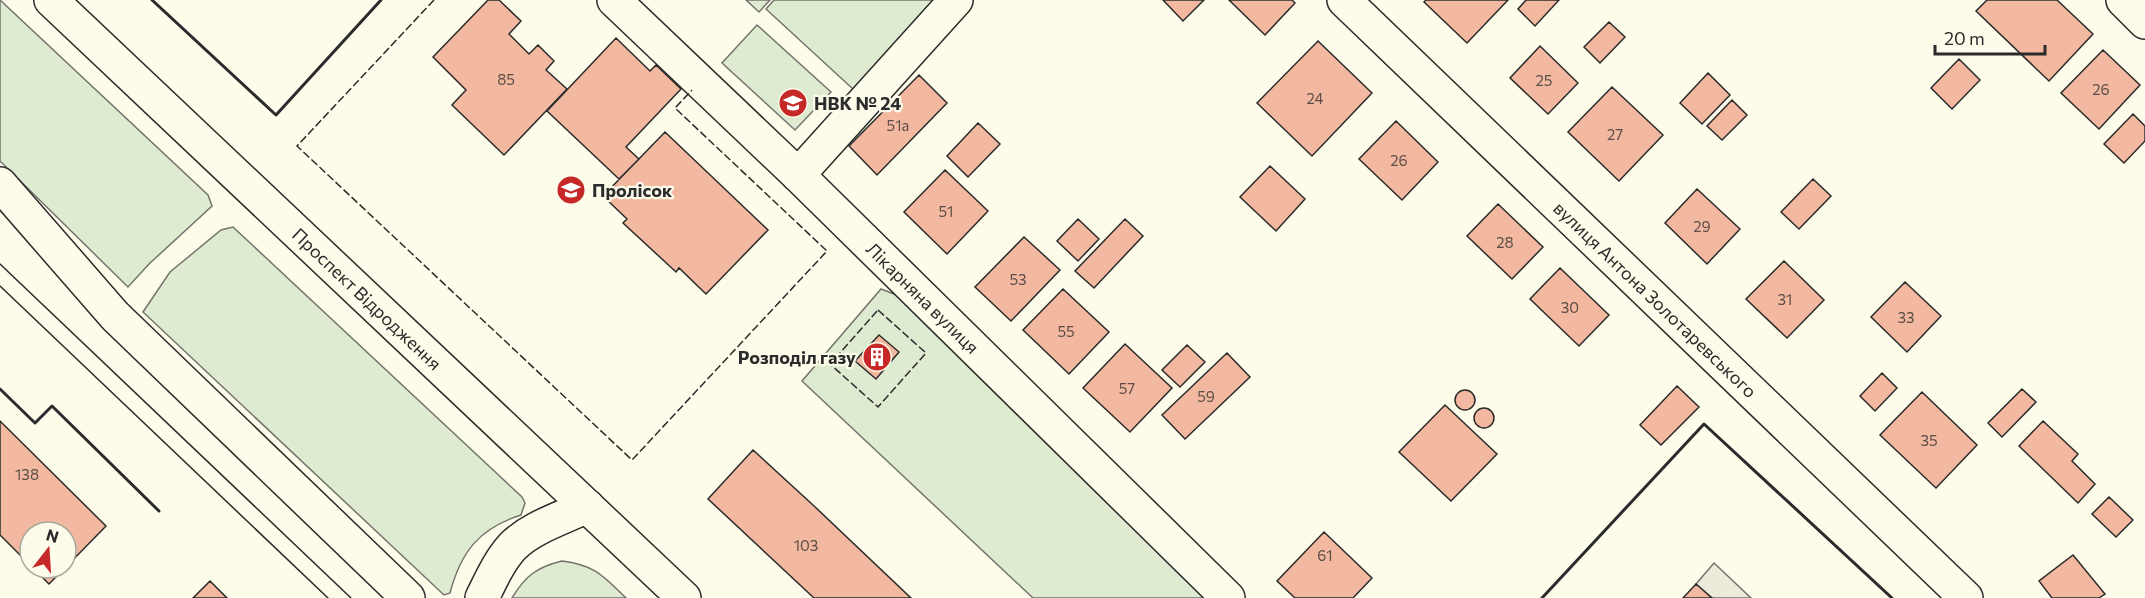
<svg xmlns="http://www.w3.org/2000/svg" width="2145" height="598" font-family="Commissioner,sans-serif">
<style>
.green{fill:#deebd1;stroke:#74746e;stroke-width:1.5}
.parking{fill:#eceadb;stroke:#74746e;stroke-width:1.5}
.building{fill:#f2b8a0;stroke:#2b2b2b;stroke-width:1.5}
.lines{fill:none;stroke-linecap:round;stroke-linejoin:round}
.minor-casing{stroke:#2b2b2b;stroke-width:36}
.major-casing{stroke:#2b2b2b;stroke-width:36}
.minor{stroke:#fdfbea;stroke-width:33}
.major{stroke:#fdfbea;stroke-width:33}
.tram{stroke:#2b2b2b;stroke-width:1.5}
.fence{stroke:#2b2b2b;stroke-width:1.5;stroke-dasharray:8 3;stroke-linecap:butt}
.wall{stroke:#2b2b2b;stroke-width:3}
.labels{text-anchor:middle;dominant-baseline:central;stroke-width:4.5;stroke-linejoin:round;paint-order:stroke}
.number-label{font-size:15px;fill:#5d4e48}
.poi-label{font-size:18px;font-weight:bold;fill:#2b2b2b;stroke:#fdfbea;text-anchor:start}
.street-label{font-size:18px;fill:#2b2b2b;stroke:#fdfbea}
</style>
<rect width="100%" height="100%" fill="#fdfbea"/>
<!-- green -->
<path class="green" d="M 0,0 L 208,195 L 212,206 L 149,264 L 128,287 L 0,161 Z
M 746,0 L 770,0 L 759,12 Z
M 774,0 L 937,0 L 854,90 L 766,9 Z
M 757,25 L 831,92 L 795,130 L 722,63 Z
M 233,227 L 522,497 L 525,503 L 521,515 C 480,528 461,551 450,593 L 444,595 L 143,312 L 170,272 L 221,230 Z
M 881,289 L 907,299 L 1210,598 L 1033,598 L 802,381 Z
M 562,561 C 595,565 603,576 626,598 L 512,598 C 525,576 537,567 562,561 Z"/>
<!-- parking -->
<path class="parking" d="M 1714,563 L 1751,598 L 1712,598 L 1696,584 Z"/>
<!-- building -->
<path class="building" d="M 488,0 L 499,0 L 521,21 L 509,34 L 529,54 L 538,45 L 554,61 L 546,70 L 567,89 L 504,155 L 452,105 L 466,90 L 433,57 Z
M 1163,0 L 1204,0 L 1183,21 Z
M 1229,0 L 1292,0 L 1295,3 L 1265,35 Z
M 1426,0 L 1508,0 L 1467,43 L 1424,2 Z
M 1526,0 L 1559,0 L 1535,26 L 1518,9 Z
M 1987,0 L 2057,0 L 2093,34 L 2049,81 L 1976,11 Z
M 1609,22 L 1625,37 L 1600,63 L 1584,47 Z
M 616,38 L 650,71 L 656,65 L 681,89 L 626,147 L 639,159 L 619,179 L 547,111 Z
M 1318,41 L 1372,93 L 1312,156 L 1257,103 Z
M 1540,46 L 1578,83 L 1548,114 L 1510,78 Z
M 2103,50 L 2140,85 L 2099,129 L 2061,93 Z
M 1959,59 L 1980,80 L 1952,109 L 1931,88 Z
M 1708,73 L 1730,95 L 1702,124 L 1680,103 Z
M 919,75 L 947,103 L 877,175 L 849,146 Z
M 1612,87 L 1663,135 L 1619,181 L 1568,132 Z
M 1732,100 L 1747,115 L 1722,140 L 1707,126 Z
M 2133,114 L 2145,126 L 2145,141 L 2124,163 L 2104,144 Z
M 1396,121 L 1438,162 L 1402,200 L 1359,159 Z
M 978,123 L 1000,144 L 968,177 L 947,156 Z
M 665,132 L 768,230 L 706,294 L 679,268 L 676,272 L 623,223 L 627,219 L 603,196 Z
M 1270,166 L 1305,199 L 1276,231 L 1240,197 Z
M 945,170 L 988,211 L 947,254 L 904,212 Z
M 1813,179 L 1831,196 L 1799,229 L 1781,212 Z
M 1697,189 L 1740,229 L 1707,264 L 1665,223 Z
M 1498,204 L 1543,247 L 1512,279 L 1467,236 Z
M 1078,219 L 1099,239 L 1078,261 L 1057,241 Z
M 1125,219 L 1143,236 L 1094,288 L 1075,271 Z
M 1024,237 L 1060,270 L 1011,321 L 975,287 Z
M 1784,261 L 1824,300 L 1787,338 L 1746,299 Z
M 1560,268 L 1609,315 L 1579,346 L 1530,299 Z
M 1905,282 L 1941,316 L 1907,352 L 1871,317 Z
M 1063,289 L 1109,332 L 1069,374 L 1023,330 Z
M 879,335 L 899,352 L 876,379 L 855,361 Z
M 1125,344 L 1172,388 L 1130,432 L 1083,388 Z
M 1187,345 L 1205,362 L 1180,387 L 1162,370 Z
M 1227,353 L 1250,377 L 1185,439 L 1162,415 Z
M 1882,373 L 1897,388 L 1875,411 L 1860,396 Z
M 1677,386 L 1699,407 L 1661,445 L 1640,425 Z
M 2022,389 L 2036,402 L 2002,437 L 1988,423 Z
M1455 400a10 10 0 1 1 20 0a10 10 0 1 1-20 0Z
M 1922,392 L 1977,445 L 1936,488 L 1880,435 Z
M 1445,405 L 1497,454 L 1451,501 L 1399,452 Z
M1474 418a10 10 0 1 1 20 0a10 10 0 1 1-20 0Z
M 0,421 L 106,526 L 66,567 L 66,532 L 30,532 L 30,565 L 0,535 Z
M 2043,421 L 2078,454 L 2072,461 L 2095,484 L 2078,503 L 2019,446 Z
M 753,450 L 813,505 L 911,598 L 814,598 L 708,499 Z
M 2109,497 L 2133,520 L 2116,537 L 2092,514 Z
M 1324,532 L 1372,578 L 1353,598 L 1295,598 L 1277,581 Z
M 2073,555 L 2105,594 L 2099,598 L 2052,598 L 2039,581 Z
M 33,568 L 65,568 L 49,584 Z
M 210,581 L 227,598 L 193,598 Z
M 1696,584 L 1712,598 L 1683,598 Z"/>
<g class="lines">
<!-- minor casing -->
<g class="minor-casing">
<g id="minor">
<path id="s1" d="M 614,0 L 798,175 L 1228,598"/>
<path id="s2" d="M 1344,0 L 1966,598"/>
<path d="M 2123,0 L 2145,22"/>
<path d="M 798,175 L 956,0"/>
</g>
</g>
<!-- major casing -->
<g class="major-casing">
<g id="major">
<path id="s3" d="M 51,0 L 684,598"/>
<path d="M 0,184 L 115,316 L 408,598"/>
<path d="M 482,598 C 491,580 499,561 513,546 C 532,527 563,518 587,506"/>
</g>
</g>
<!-- minor -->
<use href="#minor" class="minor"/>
<!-- major -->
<use href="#major" class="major"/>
<!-- tram -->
<path class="tram" d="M 0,264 L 351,598
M 0,286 L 328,598"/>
<!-- fence -->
<path class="fence" d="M 434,0 L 297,146 L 632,460 L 827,251 L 675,108 L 692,90
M 878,310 L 926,353 L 878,407 L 830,364 Z"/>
<!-- wall -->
<path class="wall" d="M 152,0 L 276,115 L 381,0
M 0,389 L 35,423 L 52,406 L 159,511
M 1542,598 L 1704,424 L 1892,598"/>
</g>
<!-- icons -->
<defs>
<g id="school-disc" transform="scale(1.5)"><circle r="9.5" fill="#c62828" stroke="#fdfbea"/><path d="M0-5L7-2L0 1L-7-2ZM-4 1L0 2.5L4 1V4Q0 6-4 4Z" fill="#fff"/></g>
<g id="building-disc" transform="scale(1.5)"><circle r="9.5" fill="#c62828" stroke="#fdfbea"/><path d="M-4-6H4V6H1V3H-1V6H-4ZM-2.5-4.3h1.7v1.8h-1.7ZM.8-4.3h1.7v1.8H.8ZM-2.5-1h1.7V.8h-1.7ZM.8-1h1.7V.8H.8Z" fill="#fff"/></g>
</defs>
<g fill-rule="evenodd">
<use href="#school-disc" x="793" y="103"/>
<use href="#school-disc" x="571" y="190"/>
<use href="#building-disc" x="877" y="357"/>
</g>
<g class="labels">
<!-- number labels -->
<g class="number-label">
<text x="506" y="79">85</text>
<text x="1544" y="80">25</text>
<text x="2101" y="89">26</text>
<text x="1315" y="98">24</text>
<text x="898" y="125">51а</text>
<text x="1615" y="134">27</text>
<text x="1399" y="160">26</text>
<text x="946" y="211">51</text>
<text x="1702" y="226">29</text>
<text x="1505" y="242">28</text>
<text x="1018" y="279">53</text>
<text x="1785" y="299">31</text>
<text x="1570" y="307">30</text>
<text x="1906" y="317">33</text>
<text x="1066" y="331">55</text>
<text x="1127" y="388">57</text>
<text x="1206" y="396">59</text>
<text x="1929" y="440">35</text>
<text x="27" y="474">138</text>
<text x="806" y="545">103</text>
<text x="1325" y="555">61</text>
</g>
<!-- poi labels -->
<g class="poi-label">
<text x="814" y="103">НВК № 24</text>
<text x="592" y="190">Пролісок</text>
<text x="856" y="357" text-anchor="end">Розподіл газу</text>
</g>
<!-- street labels -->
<g class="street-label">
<text stroke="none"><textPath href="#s1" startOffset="429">Лікарняна вулиця</textPath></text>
<text stroke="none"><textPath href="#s2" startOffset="432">вулиця Антона Золотаревського</textPath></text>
<text stroke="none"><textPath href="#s3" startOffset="435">Проспект Відродження</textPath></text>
</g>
</g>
<!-- north arrow -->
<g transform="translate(48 550) rotate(17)"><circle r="28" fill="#fdfbea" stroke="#a9a89e" stroke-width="1.5"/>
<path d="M0-4.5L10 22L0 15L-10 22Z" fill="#c62828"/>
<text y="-9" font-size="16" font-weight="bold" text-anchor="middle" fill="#2b2b2b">N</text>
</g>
<!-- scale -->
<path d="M1935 45v9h110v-9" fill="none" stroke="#2b2b2b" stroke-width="3"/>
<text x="1944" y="45" font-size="18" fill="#2b2b2b" stroke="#fdfbea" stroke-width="4.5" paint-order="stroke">20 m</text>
</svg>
